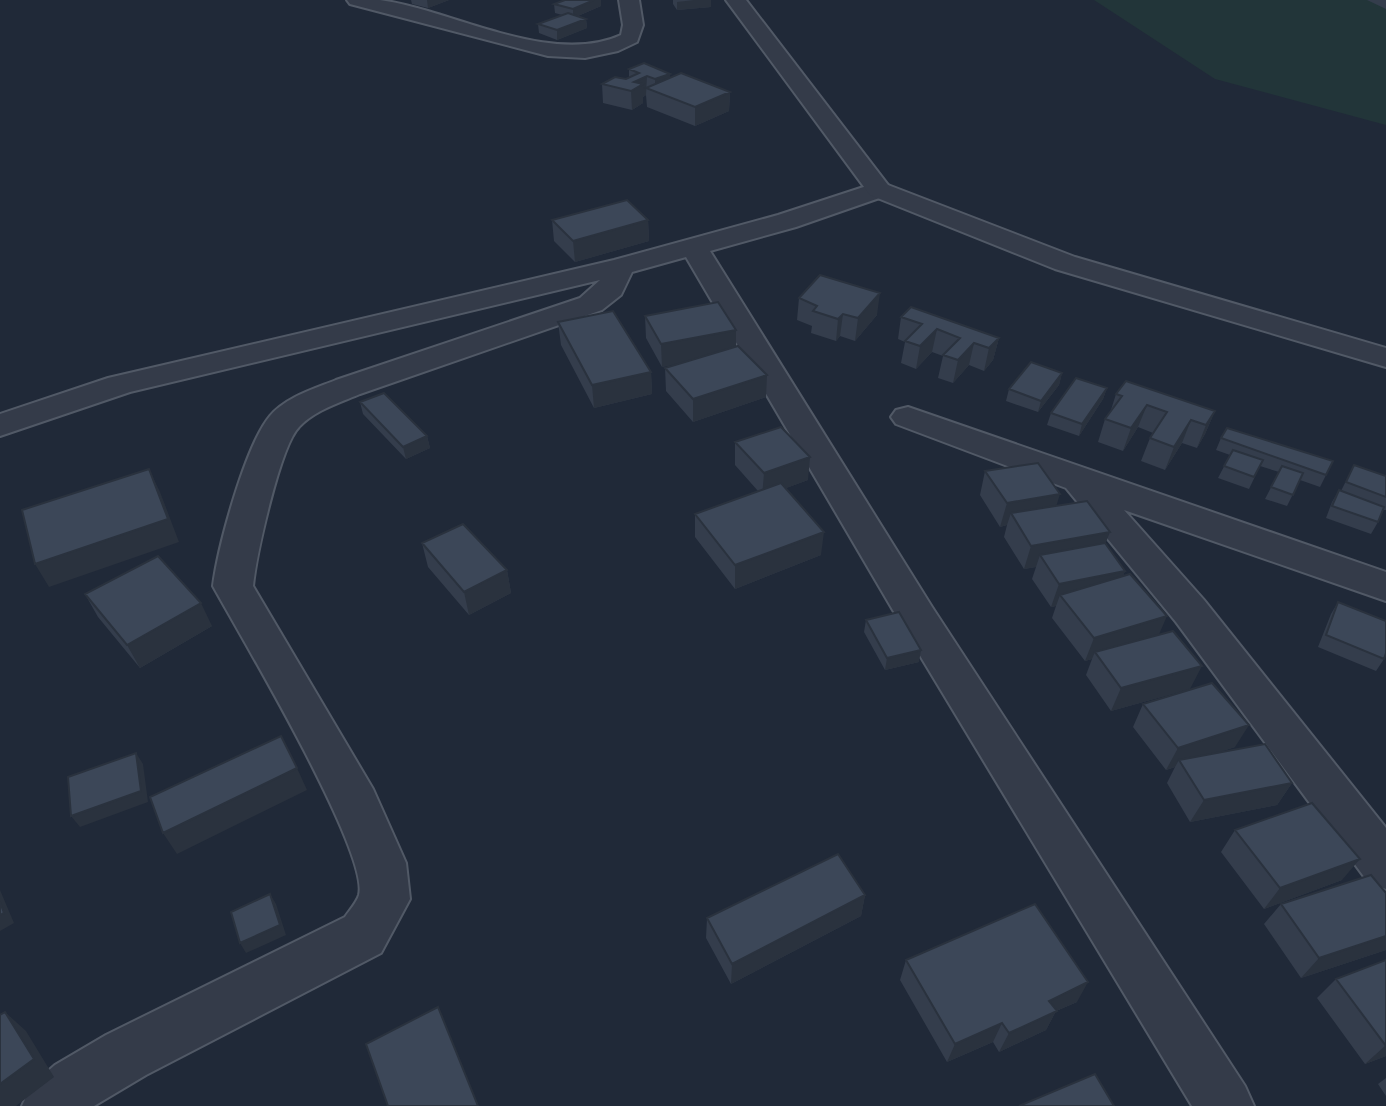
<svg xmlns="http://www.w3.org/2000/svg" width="1386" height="1106" font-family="Poppins,sans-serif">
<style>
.green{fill:#223539}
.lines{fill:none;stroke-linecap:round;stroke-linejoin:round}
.minor-casing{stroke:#515966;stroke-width:4}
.tertiary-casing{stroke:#515966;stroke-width:4}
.minor{fill:#343b49;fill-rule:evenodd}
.tertiary{fill:#343b49;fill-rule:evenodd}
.wall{fill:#343d4c}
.shaded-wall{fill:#2a323e}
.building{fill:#3c4758;stroke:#2a323e;stroke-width:2}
</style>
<rect width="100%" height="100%" fill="#202938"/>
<!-- green -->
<path class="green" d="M 1094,0 L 1386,0 L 1386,125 L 1215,79 Z"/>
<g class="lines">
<!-- minor casing -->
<g class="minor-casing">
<path id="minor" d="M 347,0 C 358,0 369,0 380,0 C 452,10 551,67 621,35 L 623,25 L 619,0 L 639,0 L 643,25 L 637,42 L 618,51 L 585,58 L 548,56 L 350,4 Z
M 879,182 L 888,185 L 892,190 L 888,195 L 796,227 L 710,251 L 932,607 L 1245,1086 L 1254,1106 L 1192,1106 L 904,629 L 686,257 L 632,272 L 621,295 L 602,310 L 360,394 C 339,403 315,410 299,427 C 280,446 256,556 253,586 L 373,789 L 406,863 L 410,899 L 381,953 L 146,1075 L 94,1106 L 22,1106 L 31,1086 L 55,1065 L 106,1035 L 345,917 C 349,911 357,902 359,895 C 370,853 240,635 213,586 C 218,547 245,446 270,416 C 286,397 314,389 336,380 L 580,298 L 600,280 L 130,392 L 0,436 L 0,414 L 108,378 L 614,260 L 778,215 Z
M 908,407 L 1386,572 L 1386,601 L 1124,510 L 1204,600 L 1386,828 L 1386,889 L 1368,882 L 1176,622 L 1066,488 L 896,424 L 891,417 L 896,410 Z"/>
</g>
<!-- tertiary casing -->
<g class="tertiary-casing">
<path id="tertiary" d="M 726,0 L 746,0 L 888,185 L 1075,257 L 1386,348 L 1386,367 L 1055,269 L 870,195 Z"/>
</g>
<!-- minor -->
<use href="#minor" class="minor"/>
<!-- tertiary -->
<use href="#tertiary" class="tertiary"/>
</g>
<!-- wall -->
<path class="wall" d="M 411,0 L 449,0 L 428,8 L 412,4 Z
M 673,0 L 711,0 L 711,7 L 677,10 L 673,4 Z
M 1367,0 L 1386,0 L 1386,9 Z
M 554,4 L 601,6 L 578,16 L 586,19 L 587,28 L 557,40 L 539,33 L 538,24 L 562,15 L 555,13 Z
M 629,69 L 670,74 L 670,78 L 730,92 L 729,111 L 695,126 L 647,107 L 646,95 L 643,97 L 643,103 L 632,110 L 603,103 L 602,84 L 626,79 L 629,78 Z
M 552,220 L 648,220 L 649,241 L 575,262 L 554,241 Z
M 799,298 L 877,315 L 855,341 L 840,336 L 836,341 L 811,333 L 812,326 L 797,320 Z
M 645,316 L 736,330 L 736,346 L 766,397 L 693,422 L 666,391 L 665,368 L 685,362 L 662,367 L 646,338 Z
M 901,317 L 999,338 L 993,360 L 984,371 L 969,365 L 953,383 L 938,378 L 943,356 L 932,352 L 916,369 L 901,363 L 905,342 L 898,339 Z
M 558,322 L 651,372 L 652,394 L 594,408 L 561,345 Z
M 1062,373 L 1059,385 L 1038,412 L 1006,401 L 1009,389 Z
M 1107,388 L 1103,399 L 1079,436 L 1047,425 L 1051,413 Z
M 1116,394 L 1215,411 L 1205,434 L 1197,448 L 1182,443 L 1165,470 L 1141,461 L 1150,438 L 1153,433 L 1138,427 L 1123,451 L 1098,442 L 1105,419 L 1110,413 Z
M 360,402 L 427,436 L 430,448 L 406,459 L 363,414 Z
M 1221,438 L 1333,461 L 1320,487 L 1300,480 L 1287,506 L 1265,499 L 1279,472 L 1260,466 L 1249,489 L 1218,478 L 1230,455 L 1216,450 Z
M 735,442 L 808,480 L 786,488 L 821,555 L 735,589 L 695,537 L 695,514 L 758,491 L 735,465 Z
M 1354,465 L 1386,476 L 1386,510 L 1383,510 L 1378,522 L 1371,534 L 1326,518 L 1332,502 L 1339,490 L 1341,491 Z
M 985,471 L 1057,506 L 1105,544 L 1125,571 L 1123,576 L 1159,635 L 1190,689 L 1111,711 L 1086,675 L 1092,659 L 1085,661 L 1052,618 L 1056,606 L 1051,607 L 1032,579 L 1036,567 L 1024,569 L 1004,537 L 1007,525 L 1000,527 L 980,495 Z
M 422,543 L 507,570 L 511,593 L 469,615 L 428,567 Z
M 85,594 L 212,626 L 140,668 L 98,617 Z
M 1338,602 L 1384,659 L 1376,671 L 1318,647 L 1331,614 Z
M 866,620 L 919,662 L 885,670 L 864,632 Z
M 1143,704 L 1235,747 L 1216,753 L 1292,783 L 1277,805 L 1190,822 L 1167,783 L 1175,767 L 1166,770 L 1133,727 Z
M 1235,830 L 1342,880 L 1264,909 L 1221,852 Z
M 1386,893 L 1386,950 L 1301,978 L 1264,924 L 1281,904 Z
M 865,895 L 861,916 L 731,984 L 706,938 L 707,918 Z
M 906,960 L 1077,1002 L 1056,1011 L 1046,1030 L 999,1052 L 993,1042 L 947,1062 L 900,980 Z
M 1386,960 L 1386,1056 L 1365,1064 L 1317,998 L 1336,979 Z
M 1386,1078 L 1386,1096 L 1378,1084 Z"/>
<!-- shaded-wall -->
<path class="shaded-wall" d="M 427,0 L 449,0 L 428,8 Z
M 594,0 L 601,0 L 601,6 L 573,18 L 573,9 Z
M 694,0 L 711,0 L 711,7 L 677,10 L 677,2 Z
M 586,19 L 587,28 L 557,40 L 557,30 Z
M 670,74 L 670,92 L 655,91 L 655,79 Z
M 647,76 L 646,95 L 643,97 L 643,103 L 632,110 L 631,91 L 634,82 Z
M 730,92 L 729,111 L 695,126 L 695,107 Z
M 648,220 L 649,241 L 575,262 L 573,241 Z
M 880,293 L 877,315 L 855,341 L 858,318 Z
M 843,314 L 840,336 L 836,341 L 838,319 Z
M 937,329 L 932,352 L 916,369 L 920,346 Z
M 736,330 L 736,352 L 662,367 L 661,344 Z
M 999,338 L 993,360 L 984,371 L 989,348 Z
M 974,343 L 969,365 L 953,383 L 958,360 Z
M 651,372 L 652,394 L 594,408 L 592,385 Z
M 1062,373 L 1059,385 L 1038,412 L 1041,401 Z
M 767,375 L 766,397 L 693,422 L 693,399 Z
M 1107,388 L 1103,399 L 1079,436 L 1082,424 Z
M 1147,405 L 1138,427 L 1123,451 L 1131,428 Z
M 1215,411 L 1205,434 L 1197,448 L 1206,425 Z
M 1191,420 L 1182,443 L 1165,470 L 1174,447 Z
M 427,436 L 430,448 L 406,459 L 403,447 Z
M 810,457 L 808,480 L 762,497 L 764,473 Z
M 149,469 L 160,492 L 179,542 L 49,587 L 35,564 Z
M 1060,494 L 1053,517 L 1011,513 L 1007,525 L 1000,527 L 1007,503 Z
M 824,532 L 821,555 L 735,589 L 735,565 Z
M 1110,532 L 1101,555 L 1040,555 L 1036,567 L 1024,569 L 1031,546 Z
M 507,570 L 511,593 L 469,615 L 464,592 Z
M 1125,571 L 1116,594 L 1060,595 L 1056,606 L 1051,607 L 1059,584 Z
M 201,603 L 212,626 L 140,668 L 127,645 Z
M 1167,616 L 1157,639 L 1095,652 L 1092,659 L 1085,661 L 1094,638 Z
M 921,650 L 919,662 L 885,670 L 887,658 Z
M 1202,666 L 1190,689 L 1111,711 L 1121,688 Z
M 1249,725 L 1235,747 L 1182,765 L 1179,760 L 1175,767 L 1166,770 L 1178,748 Z
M 136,753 L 143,764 L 148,802 L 80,827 L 71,816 Z
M 297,768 L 307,790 L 177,854 L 163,833 Z
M 1292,783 L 1277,805 L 1190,822 L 1204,800 Z
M 1360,859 L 1342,880 L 1264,909 L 1280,888 Z
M 0,890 L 14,923 L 0,931 Z
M 270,894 L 276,904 L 286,935 L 246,953 L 240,943 Z
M 865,895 L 861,916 L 731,984 L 732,964 Z
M 1386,936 L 1386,950 L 1301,978 L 1319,958 Z
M 1088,982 L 1077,1002 L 1056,1011 L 1046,1030 L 999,1052 L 1009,1033 L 1049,1001 Z
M 5,1012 L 26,1031 L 54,1077 L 16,1106 L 0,1106 L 0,1084 Z
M 1002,1023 L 993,1042 L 947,1062 L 955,1044 Z
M 1386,1045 L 1386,1056 L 1365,1064 Z"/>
<!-- building -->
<path class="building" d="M 565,0 L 594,0 L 573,9 L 554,4 Z
M 568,13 L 586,19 L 557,30 L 538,24 Z
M 644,63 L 670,74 L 655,79 L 647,76 L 634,82 L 643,84 L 631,91 L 602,84 L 615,77 L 626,79 L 639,73 L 629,69 Z
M 681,73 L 730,92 L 695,107 L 646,88 Z
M 627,200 L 648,220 L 573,241 L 552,220 Z
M 820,275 L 880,293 L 858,318 L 843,314 L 838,319 L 813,311 L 817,306 L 799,298 Z
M 718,302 L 736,330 L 661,344 L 645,316 Z
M 911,307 L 999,338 L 989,348 L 974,343 L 958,360 L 943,355 L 960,338 L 937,329 L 920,346 L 905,341 L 922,324 L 901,317 Z
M 613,311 L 651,372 L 592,385 L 558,322 Z
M 738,346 L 767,375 L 693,399 L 665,368 Z
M 1031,362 L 1062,373 L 1041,401 L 1009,389 Z
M 1076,378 L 1107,388 L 1082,424 L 1051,413 Z
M 1126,381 L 1215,411 L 1206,425 L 1191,420 L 1174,447 L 1150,438 L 1167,412 L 1147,405 L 1131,428 L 1105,419 L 1122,396 L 1116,394 Z
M 384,393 L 427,436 L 403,447 L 360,402 Z
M 781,427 L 810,457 L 764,473 L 735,442 Z
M 1227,428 L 1333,461 L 1326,475 L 1221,438 Z
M 1233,450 L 1263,460 L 1254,477 L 1224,466 Z
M 1038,463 L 1060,494 L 1007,503 L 985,471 Z
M 1354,465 L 1386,476 L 1386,497 L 1346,482 Z
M 1282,466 L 1303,473 L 1293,495 L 1271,487 Z
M 149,469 L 168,519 L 35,564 L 22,510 Z
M 781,483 L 824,532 L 735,565 L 695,514 Z
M 1339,490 L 1384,507 L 1378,522 L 1332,506 Z
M 1087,501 L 1110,532 L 1031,546 L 1011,513 Z
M 463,524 L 507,570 L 464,592 L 422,543 Z
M 1105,543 L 1125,571 L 1059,584 L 1040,555 Z
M 158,556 L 201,603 L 127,645 L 85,594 Z
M 1130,574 L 1167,616 L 1094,638 L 1060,595 Z
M 1338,602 L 1386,621 L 1386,653 L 1384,659 L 1326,635 Z
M 899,612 L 921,650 L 887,658 L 866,620 Z
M 1173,631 L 1202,666 L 1121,688 L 1095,652 Z
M 1212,683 L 1249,725 L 1178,748 L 1143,704 Z
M 281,736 L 297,768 L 163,833 L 150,797 Z
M 1265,744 L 1292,783 L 1204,800 L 1179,760 Z
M 136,753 L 141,791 L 71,816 L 68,777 Z
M 1312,803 L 1360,859 L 1280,888 L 1235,830 Z
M 838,854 L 865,895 L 732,964 L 707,918 Z
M 1371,875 L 1386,893 L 1386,936 L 1319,958 L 1281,904 Z
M 270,894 L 280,925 L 240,943 L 231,912 Z
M 0,902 L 4,913 L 0,915 Z
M 1035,904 L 1088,982 L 1049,1001 L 1057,1011 L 1009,1033 L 1002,1023 L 955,1044 L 906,960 Z
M 1386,960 L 1386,1046 L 1336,979 Z
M 438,1007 L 478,1106 L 388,1106 L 366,1044 Z
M 5,1012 L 34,1059 L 0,1084 L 0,1015 Z
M 1095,1074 L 1114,1106 L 1019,1106 Z"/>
</svg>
